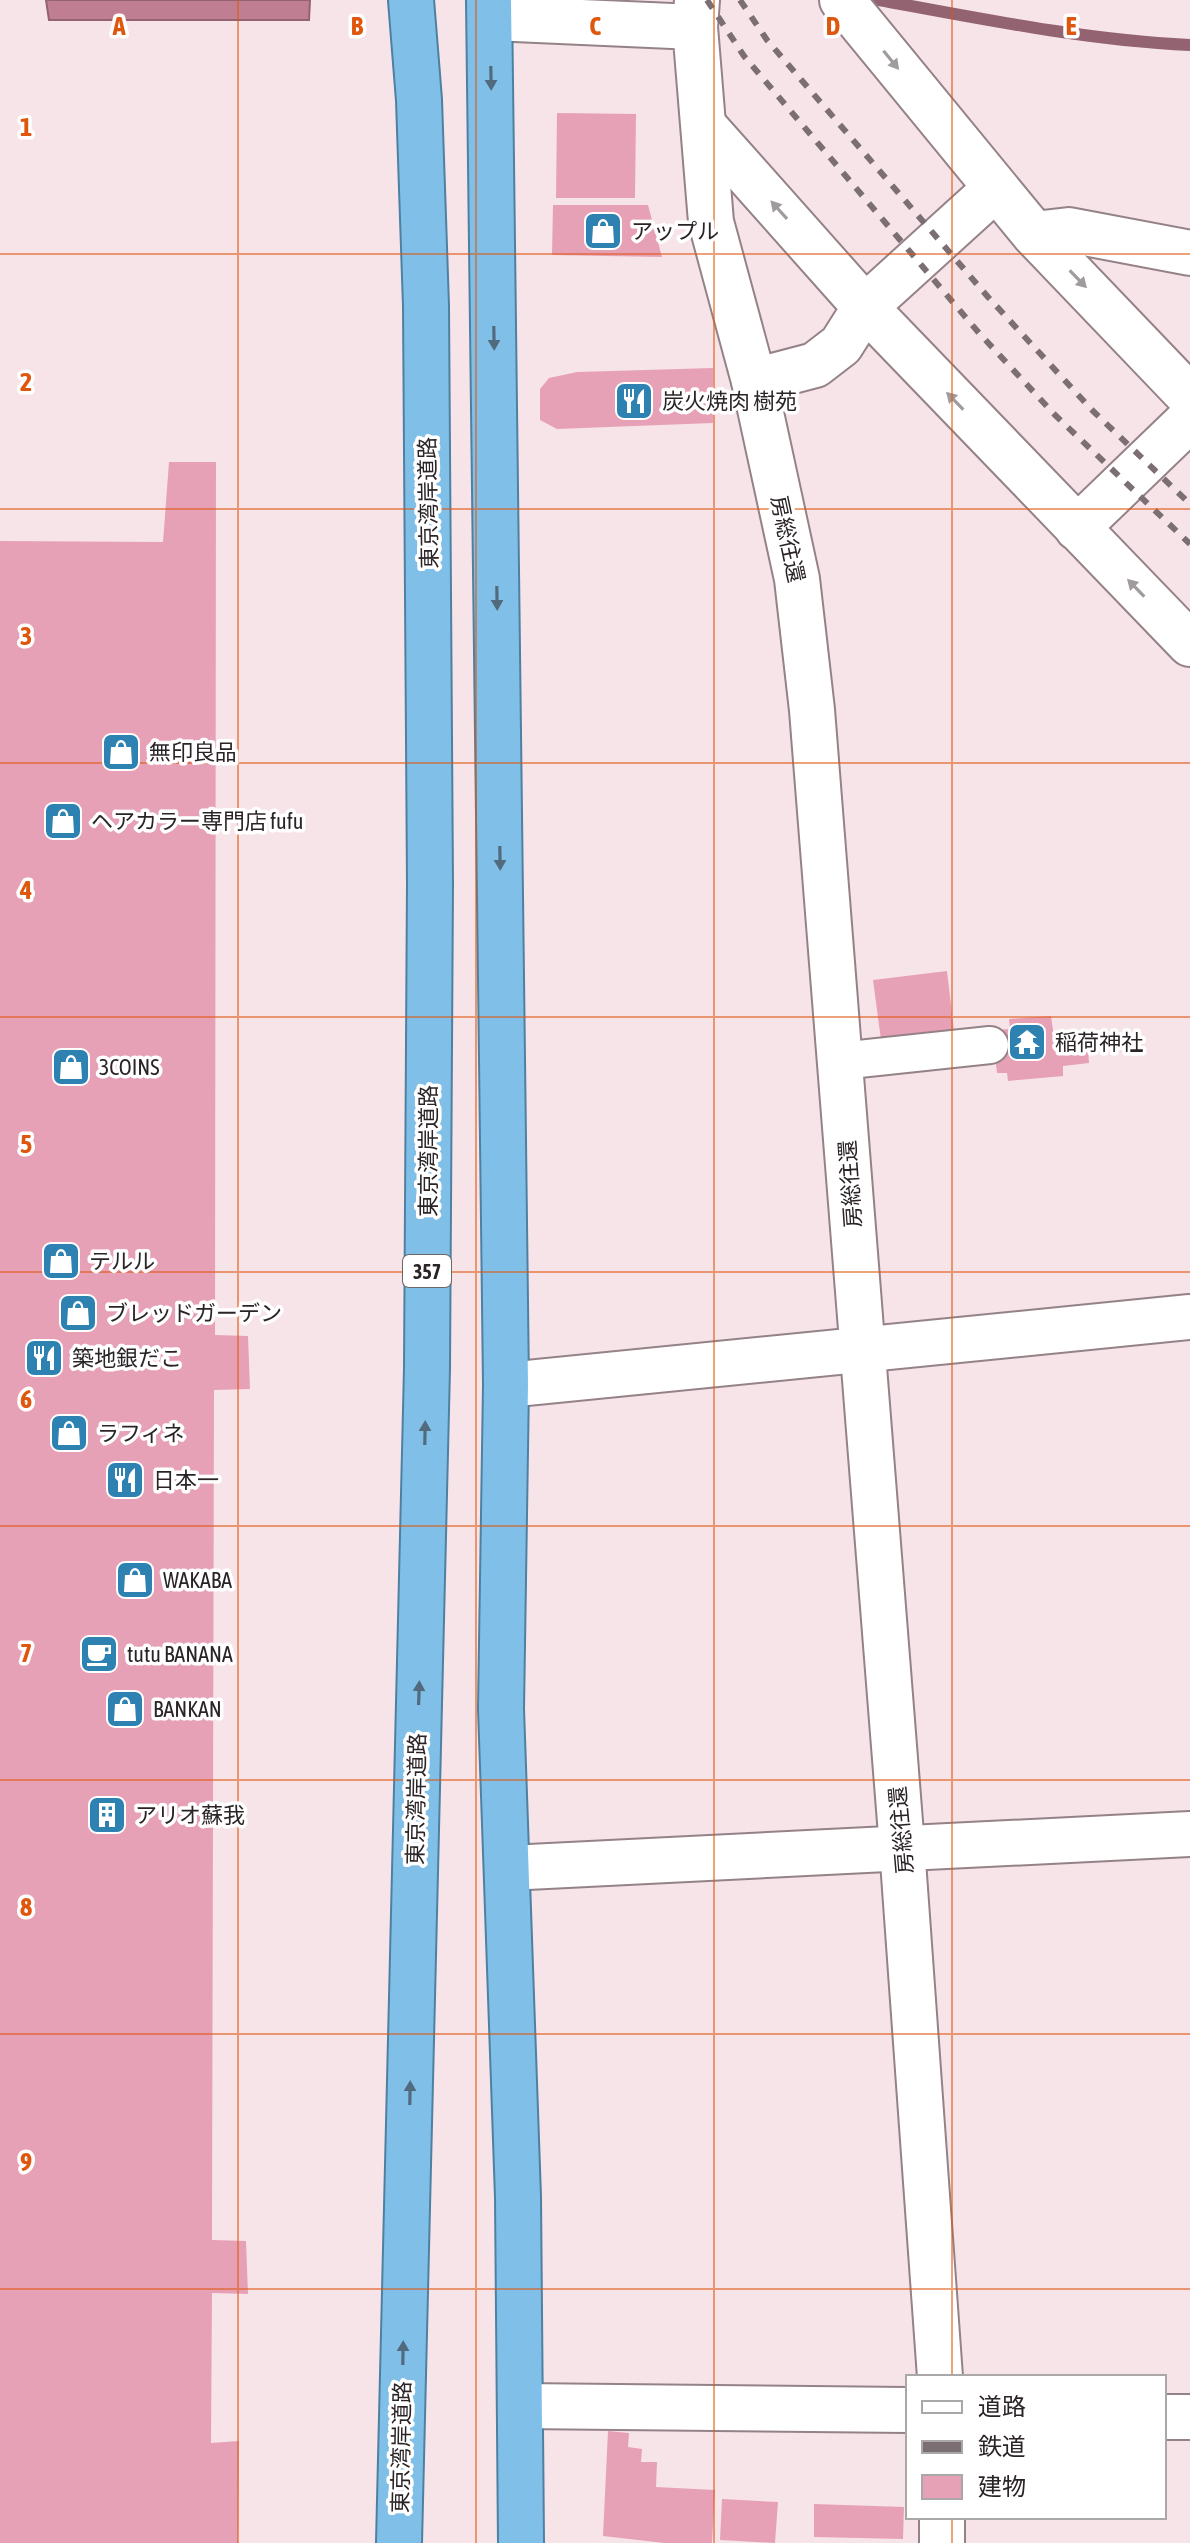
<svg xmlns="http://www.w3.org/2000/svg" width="1190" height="2543" font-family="'Asap Condensed','Noto Sans JP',sans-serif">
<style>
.water{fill:#c07e93;stroke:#936372;stroke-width:2}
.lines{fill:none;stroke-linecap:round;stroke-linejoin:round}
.stream{stroke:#936372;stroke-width:12}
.building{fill:#e7a1b7}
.pedestrian-casing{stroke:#948287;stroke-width:40}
.minor-casing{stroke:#948287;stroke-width:48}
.tertiary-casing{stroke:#948287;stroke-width:48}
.trunk-casing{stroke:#4e80a1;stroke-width:48}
.pedestrian{stroke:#fff;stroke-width:36}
.minor{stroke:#fff;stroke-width:44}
.tertiary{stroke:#fff;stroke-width:44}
.trunk{stroke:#80c0e8;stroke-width:44}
.rail{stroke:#7b6f73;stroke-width:6;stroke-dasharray:10 10;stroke-linecap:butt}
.oneway{fill:#a09c9d}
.oneway2{fill:#516a7d}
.grid{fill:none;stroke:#df560d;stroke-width:2;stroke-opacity:0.55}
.labels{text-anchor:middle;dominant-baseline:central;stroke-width:7;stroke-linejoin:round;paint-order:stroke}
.shield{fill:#fff;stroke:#6b6667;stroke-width:2}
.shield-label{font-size:20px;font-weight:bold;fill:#2b2426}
.poi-label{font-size:22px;fill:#2b2426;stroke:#fff;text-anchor:start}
.street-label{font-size:22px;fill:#2b2426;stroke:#fff}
.grid-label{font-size:26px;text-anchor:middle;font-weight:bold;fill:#df560d;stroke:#fff;stroke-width:7;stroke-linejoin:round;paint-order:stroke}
</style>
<rect width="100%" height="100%" fill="#f7e4e9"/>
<!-- water -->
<path class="water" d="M 46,0 L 310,0 L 309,20 L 49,20 Z"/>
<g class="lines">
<!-- stream -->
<path class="stream" d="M 879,0 C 982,19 1086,40 1190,45"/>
</g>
<!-- building -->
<path class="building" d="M 557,113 L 636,114 L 635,198 L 556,198 Z
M 553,205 L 648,205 L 662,257 L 552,255 Z
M 713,368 L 713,423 L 557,429 L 540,420 L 540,389 L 549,378 L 577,372 Z
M 169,462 L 216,462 L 215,1335 L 248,1336 L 250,1389 L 214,1390 L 212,2240 L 246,2241 L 248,2294 L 212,2293 L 211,2443 L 239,2441 L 238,2543 L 0,2543 L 0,541 L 163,542 Z
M 947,971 L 954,1031 L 881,1040 L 873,980 Z
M 1051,1016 L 1054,1037 L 1087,1034 L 1089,1063 L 1063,1066 L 1063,1076 L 1008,1081 L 1007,1073 L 997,1073 L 992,1030 L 1010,1029 L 1009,1019 Z
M 608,2431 L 629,2433 L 628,2447 L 642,2449 L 641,2462 L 657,2462 L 656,2487 L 715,2490 L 712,2543 L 664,2543 L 603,2536 Z
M 722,2499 L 778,2502 L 775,2543 L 720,2540 Z
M 814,2504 L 904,2507 L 903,2539 L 814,2537 Z"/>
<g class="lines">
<!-- pedestrian casing -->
<g class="pedestrian-casing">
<path id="pedestrian" d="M 840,1061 L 990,1045"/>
</g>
<!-- minor casing -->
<g class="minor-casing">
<path id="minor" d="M 842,0 L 1034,234 L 1190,397
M 704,126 L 865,307 L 1190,644
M 1034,234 L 1069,230 L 1190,253
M 754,381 L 815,365 L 841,345 L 865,307 L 996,188
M 1077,528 L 1190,419
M 506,1385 L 1190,1317
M 507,1868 L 1190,1834
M 520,2406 L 908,2410
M 1164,2417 L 1190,2417"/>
</g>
<!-- tertiary casing -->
<g class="tertiary-casing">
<path id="tertiary" d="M 697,0 L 695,27 L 711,222 L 754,381 L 797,579 L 812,710 L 902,1847 L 940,2377
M 490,18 L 695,27
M 942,2543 L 942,2517"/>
</g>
<!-- trunk casing -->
<g class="trunk-casing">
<path id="trunk" d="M 489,0 L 506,1385 L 501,1709 L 518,2197 L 521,2543
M 399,2543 L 427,1368 L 430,883 L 426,306 L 419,100 L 411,0"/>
</g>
<!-- pedestrian -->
<use href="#pedestrian" class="pedestrian"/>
<!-- minor -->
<use href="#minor" class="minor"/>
<!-- tertiary -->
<use href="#tertiary" class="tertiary"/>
<!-- trunk -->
<use href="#trunk" class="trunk"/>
<!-- rail -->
<path class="rail" d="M 707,0 L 744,56 L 979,333 L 1055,415 L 1190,544
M 740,0 L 767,40 L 988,297 L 1093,411 L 1190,504"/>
</g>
<!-- one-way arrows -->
<defs><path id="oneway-solid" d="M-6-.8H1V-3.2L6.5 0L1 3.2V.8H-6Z" transform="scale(2)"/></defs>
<g class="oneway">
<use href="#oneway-solid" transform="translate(891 60) rotate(51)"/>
<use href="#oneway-solid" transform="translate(779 210) rotate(-132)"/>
<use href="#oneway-solid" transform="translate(1078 279) rotate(46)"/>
<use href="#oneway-solid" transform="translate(955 401) rotate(-134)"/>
<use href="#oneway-solid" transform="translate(1136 588) rotate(-134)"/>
</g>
<g class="oneway2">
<use href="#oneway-solid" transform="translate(491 78) rotate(89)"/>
<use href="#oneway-solid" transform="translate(494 338) rotate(89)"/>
<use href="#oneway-solid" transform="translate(497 598) rotate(89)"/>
<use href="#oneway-solid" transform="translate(500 858) rotate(89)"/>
<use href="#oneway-solid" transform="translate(425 1433) rotate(-89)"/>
<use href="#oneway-solid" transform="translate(419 1693) rotate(-88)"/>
<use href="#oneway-solid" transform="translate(410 2093) rotate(-89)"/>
<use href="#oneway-solid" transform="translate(403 2353) rotate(-89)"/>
</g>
<!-- grid -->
<path class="grid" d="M 238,0 L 238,2543M 476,0 L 476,2543M 714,0 L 714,2543M 952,0 L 952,2377M 0,254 L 1190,254M 0,509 L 1190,509M 0,763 L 1190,763M 0,1017 L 1190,1017M 0,1272 L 1190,1272M 0,1526 L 1190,1526M 0,1780 L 1190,1780M 0,2034 L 1190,2034M 0,2289 L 1190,2289M 952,2517 L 952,2543"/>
<!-- icons -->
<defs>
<g id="shop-square" transform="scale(2)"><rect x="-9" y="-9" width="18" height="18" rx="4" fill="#2e82b2" stroke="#fff"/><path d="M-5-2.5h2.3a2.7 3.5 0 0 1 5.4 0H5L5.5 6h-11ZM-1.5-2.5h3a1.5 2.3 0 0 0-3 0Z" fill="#fff"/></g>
<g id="restaurant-square" transform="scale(2)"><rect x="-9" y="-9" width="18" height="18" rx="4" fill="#2e82b2" stroke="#fff"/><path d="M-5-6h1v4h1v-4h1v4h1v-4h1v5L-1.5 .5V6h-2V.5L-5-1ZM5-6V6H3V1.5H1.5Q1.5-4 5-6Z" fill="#fff"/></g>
<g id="temple-square" transform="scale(2)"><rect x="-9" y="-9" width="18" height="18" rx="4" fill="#2e82b2" stroke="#fff"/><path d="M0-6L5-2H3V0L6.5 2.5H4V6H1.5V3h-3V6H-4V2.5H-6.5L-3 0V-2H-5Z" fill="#fff"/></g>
<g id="cafe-square" transform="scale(2)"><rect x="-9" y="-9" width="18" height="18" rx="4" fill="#2e82b2" stroke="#fff"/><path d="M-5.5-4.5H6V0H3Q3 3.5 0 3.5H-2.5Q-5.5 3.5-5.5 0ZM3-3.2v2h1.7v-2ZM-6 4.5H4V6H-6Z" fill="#fff"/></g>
<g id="building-square" transform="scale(2)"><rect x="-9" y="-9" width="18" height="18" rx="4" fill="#2e82b2" stroke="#fff"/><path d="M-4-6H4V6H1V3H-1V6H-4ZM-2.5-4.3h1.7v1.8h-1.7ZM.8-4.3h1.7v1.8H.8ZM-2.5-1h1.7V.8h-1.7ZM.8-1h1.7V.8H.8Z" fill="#fff"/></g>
</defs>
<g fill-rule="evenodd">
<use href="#shop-square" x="603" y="231"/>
<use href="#restaurant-square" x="634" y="401"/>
<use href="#shop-square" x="121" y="752"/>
<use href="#shop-square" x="63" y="821"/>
<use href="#temple-square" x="1027" y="1042"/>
<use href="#shop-square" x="71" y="1067"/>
<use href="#shop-square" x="61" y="1261"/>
<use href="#shop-square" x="78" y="1313"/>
<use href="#restaurant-square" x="44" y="1358"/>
<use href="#shop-square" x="69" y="1433"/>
<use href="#restaurant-square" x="125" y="1480"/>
<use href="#shop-square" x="135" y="1580"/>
<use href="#cafe-square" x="99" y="1654"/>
<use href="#shop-square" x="125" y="1709"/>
<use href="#building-square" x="107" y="1815"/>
</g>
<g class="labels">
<!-- shield labels -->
<rect class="shield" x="403" y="1255" width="48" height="32" rx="6"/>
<g class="shield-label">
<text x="427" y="1271">357</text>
</g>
<!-- poi labels -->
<g class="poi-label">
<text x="631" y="231">アップル</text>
<text x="662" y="401">炭火焼肉 樹苑</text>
<text x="149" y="752">無印良品</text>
<text x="91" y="821">ヘアカラー専門店 fufu</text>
<text x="1055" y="1042">稲荷神社</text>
<text x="99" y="1067">3COINS</text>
<text x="89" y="1261">テルル</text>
<text x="106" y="1313">ブレッドガーデン</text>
<text x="72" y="1358">築地銀だこ</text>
<text x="97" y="1433">ラフィネ</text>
<text x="153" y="1480">日本一</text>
<text x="163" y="1580">WAKABA</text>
<text x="127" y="1654">tutu BANANA</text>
<text x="153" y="1709">BANKAN</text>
<text x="135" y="1815">アリオ蘇我</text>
</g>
<!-- street labels -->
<g class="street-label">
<text transform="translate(428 503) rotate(-91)">東京湾岸道路</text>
<text transform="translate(788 539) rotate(78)">房総往還</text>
<text transform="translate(428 1151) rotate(-90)">東京湾岸道路</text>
<text transform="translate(850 1184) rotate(-94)">房総往還</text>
<text transform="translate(416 1799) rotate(-89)">東京湾岸道路</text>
<text transform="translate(901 1830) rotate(-95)">房総往還</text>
<text transform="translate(401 2447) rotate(-89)">東京湾岸道路</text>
</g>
</g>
<g class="grid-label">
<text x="119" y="35">A</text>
<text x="357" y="35">B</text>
<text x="595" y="35">C</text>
<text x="833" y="35">D</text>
<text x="1071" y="35">E</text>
<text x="26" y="136">1</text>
<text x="26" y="391">2</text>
<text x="26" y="645">3</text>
<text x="26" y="899">4</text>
<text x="26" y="1153">5</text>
<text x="26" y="1408">6</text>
<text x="26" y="1662">7</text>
<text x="26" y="1916">8</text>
<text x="26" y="2171">9</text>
</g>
<!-- legend -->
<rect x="906" y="2375" width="260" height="144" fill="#ffffff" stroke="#aaa7a8" stroke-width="2"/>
<rect x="922" y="2401" width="40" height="12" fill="#ffffff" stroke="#aaa7a8" stroke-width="2"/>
<text x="978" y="2415" font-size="24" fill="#2b2426">道路</text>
<rect x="922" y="2441" width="40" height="12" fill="#7b6f73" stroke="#aaa7a8" stroke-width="2"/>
<text x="978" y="2455" font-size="24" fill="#2b2426">鉄道</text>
<rect x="922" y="2475" width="40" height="24" fill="#e7a1b7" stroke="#aaa7a8" stroke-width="2"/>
<text x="978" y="2495" font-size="24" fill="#2b2426">建物</text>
</svg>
